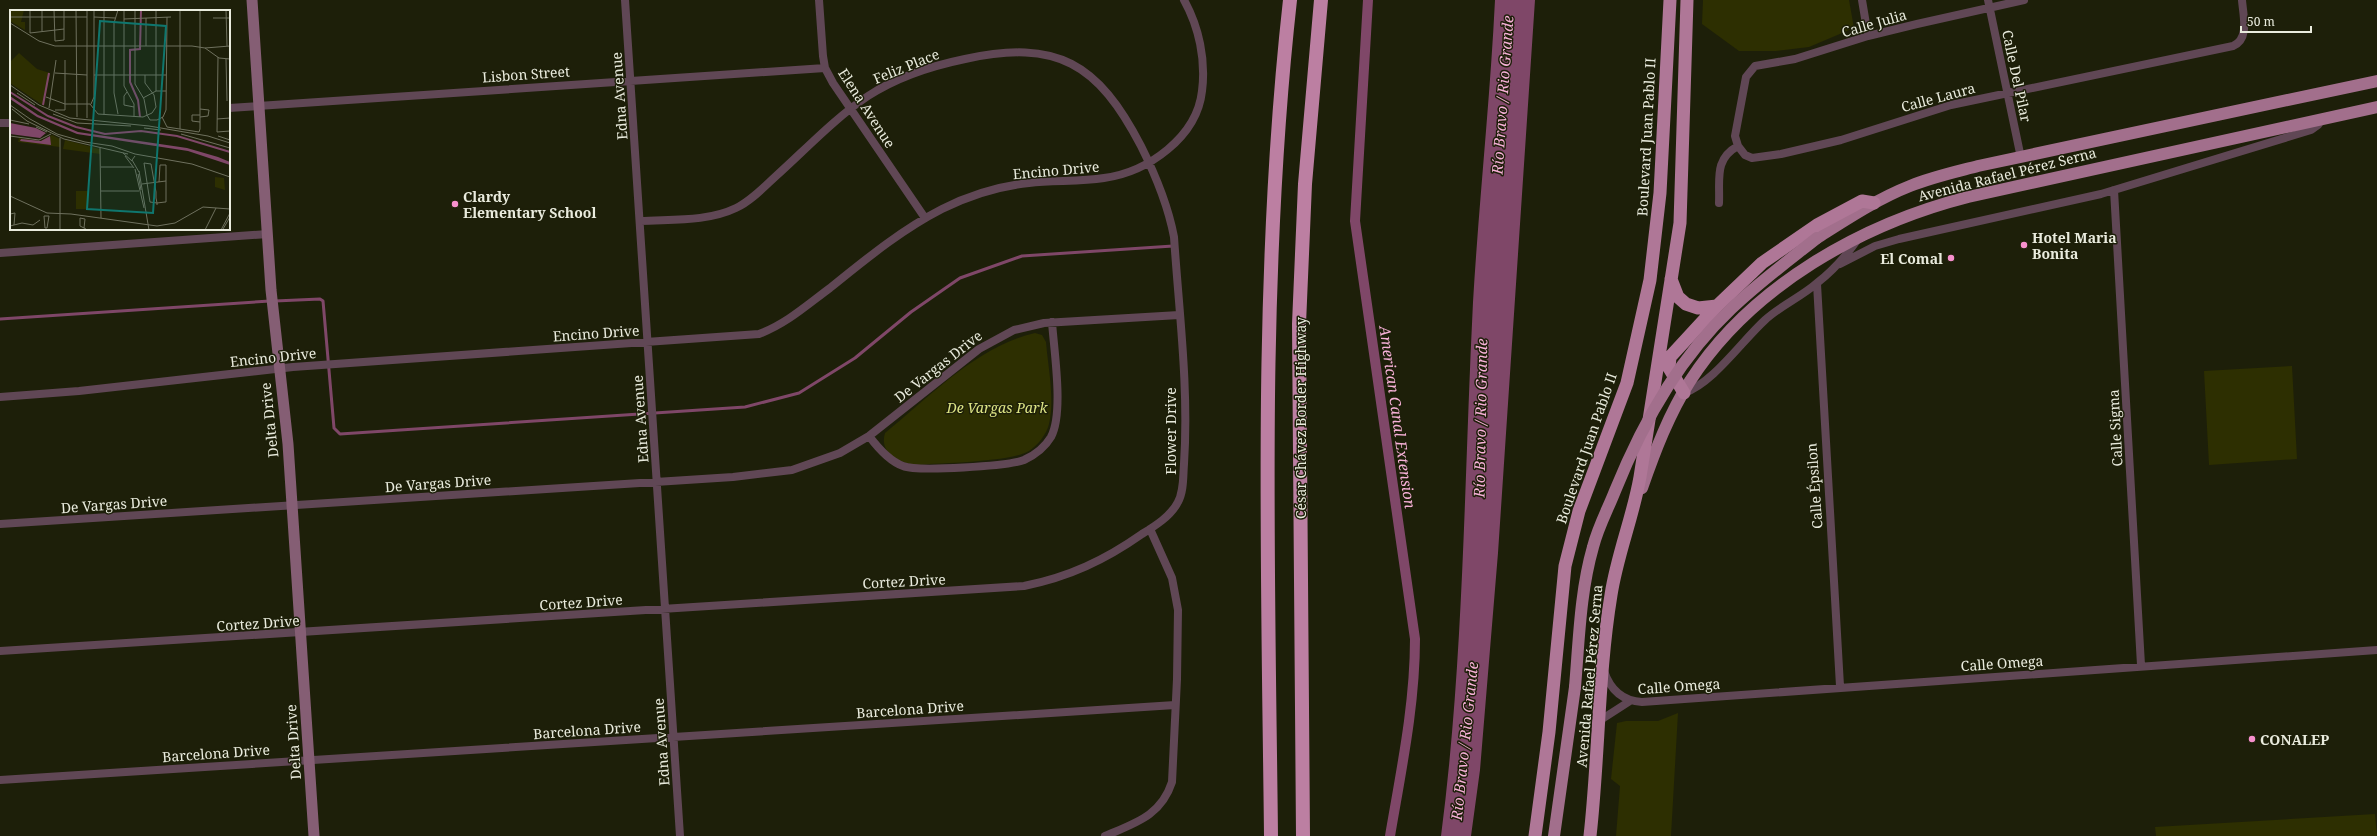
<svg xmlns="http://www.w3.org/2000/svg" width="2377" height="836" font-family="'Noto Serif',serif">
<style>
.green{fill:#2d2f01}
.water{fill:#7f4768}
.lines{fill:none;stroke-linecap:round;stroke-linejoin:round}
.stream{stroke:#7f4768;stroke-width:3}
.canal{stroke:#7f4768;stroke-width:10}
.minor{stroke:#604755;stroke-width:8}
.secondary{stroke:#855e74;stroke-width:11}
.primary{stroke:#a26f8c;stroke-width:12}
.trunk{stroke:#af7797;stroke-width:13}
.motorway{stroke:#bc7fa2;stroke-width:14}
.primary-bridge{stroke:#a26f8c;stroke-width:12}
.poi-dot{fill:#f790cd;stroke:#1d1f09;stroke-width:1.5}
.labels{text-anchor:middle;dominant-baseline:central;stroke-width:3;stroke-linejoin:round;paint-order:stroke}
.street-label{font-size:14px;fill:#e9ebdd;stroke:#1d1f09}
.poi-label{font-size:14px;font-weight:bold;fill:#e9ebdd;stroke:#1d1f09;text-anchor:start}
.park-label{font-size:14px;font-style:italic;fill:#dde485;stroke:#1d1f09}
.water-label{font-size:15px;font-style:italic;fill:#f7b1d8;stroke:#1d1f09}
.inset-river{fill:none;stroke:#7f4768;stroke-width:2}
.inset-road{fill:none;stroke:#6f715e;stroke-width:1}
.view{fill:#0f766e;fill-opacity:0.15;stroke:#0f766e;stroke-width:2}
.inset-edge{fill:none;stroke:#e9ebdd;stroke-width:2}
</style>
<rect width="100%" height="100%" fill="#1d1f09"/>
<!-- green -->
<path class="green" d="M 1703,0 L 1849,0 L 1854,28 L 1809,47 L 1776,51 L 1739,51 L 1702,24 Z
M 1035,333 L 1042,335 L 1046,342 C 1048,367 1055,399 1049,424 C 1047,434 1037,446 1029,451 C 1011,462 939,463 914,465 C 898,461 879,453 885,433 C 931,396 976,347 1035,333 Z
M 2292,366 L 2297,459 L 2209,465 L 2204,371 Z
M 1678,713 L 1671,836 L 1616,836 L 1620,786 L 1611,779 L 1617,723 L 1626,721 L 1658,721 Z
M 2375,814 L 2377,836 L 2156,836 L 2155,827 Z"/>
<!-- water -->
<path class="water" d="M 1495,0 L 1535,0 L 1498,553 L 1480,770 L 1471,836 L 1441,836 C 1464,659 1464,481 1473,302 C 1479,201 1490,101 1495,0 Z"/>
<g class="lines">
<!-- stream -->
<path class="stream" d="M 275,301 L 320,299 L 323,301 L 334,428 L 340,434 L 745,407 L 799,393 L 855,358 L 911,312 L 960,278 L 1022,256 L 1173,246
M 0,319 L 270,301"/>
<!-- canal -->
<path class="canal" d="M 1368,0 L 1355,221 L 1415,639 C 1415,705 1401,771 1390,836"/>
<!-- minor -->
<path class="minor" d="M 625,0 L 680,836
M 819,0 L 823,56 L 825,68 L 833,83 L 925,218
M 1862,0 L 1868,36
M 1988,0 L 2021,158
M 2024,0 L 1917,24 L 1868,36 L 1795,59 L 1755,66 L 1746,77 L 1735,136 L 1738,146 L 1745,155 L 1752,158 L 1781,154 L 1841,140 L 1951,105 L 2233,46 C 2250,39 2243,15 2242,0
M 229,108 L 825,68
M 0,123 L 11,123
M 2114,190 L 2141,665
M 1719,203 C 1720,179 1714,159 1738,146
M 0,253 L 268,234
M 1840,264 L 1875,246 L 1899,239 L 2101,194 L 2311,130 L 2318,125 L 2322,119
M 1817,284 L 1840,686
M 1684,393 C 1713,383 1741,342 1765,320 C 1780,306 1801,297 1817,283 C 1834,270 1846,256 1858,239
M 0,397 L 79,391 L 293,367 L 759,334 C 786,324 807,305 830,288 C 866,259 901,230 942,209 C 968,196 1000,186 1029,183 C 1054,180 1079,182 1104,178 C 1148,172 1197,137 1202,91 C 1206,60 1199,27 1184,0
M 869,436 C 878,448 889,461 903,466 C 918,472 1009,466 1024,460 C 1035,455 1045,447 1051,437 C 1064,413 1054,351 1052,322
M 0,524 L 733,477 L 792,470 L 840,453 L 869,436 L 979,349 L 1014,330 L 1044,323 L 1179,315
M 0,651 L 1024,586 C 1069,577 1105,560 1142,534 C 1155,526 1171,516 1178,502 C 1184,491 1183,476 1184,464 C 1189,388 1179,312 1174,237 C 1168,205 1155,174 1141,146 C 1098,63 1057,39 965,59 C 931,66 897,77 868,96 C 835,118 806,149 776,176 C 764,187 751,201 736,208 C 707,222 671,219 640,221
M 1604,671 C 1610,689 1622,701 1642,702 L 2377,650
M 1599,721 L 1630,701
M 0,780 L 1175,705
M 1105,836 C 1135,823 1161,816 1172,782 L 1177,679 L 1178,610 L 1172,578 L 1150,529"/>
<!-- secondary -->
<path class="secondary" d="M 252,0 L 271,290 L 288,444 L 314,836"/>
<!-- primary -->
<path class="primary" d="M 1817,238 C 1847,219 1877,199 1910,186 C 1932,177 1955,172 1978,166 L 2377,81
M 1642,488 C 1655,451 1669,414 1690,381 C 1751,286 1862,224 1968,197 L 2377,107
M 1554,836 L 1575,687"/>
<!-- trunk -->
<path class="trunk" d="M 1671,279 L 1678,297 L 1686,304 L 1698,308 L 1717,306 L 1762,263 L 1817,225 L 1862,201 L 1874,203
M 1684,393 L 1669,368 L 1670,357 L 1717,306
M 1535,836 L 1549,732 L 1565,566 L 1579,511 L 1627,383 L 1650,280 L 1660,193 L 1670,0
M 1590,836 C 1599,756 1598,674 1611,595 C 1617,555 1633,517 1640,477 L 1680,223 L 1687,0"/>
<!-- motorway -->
<path class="motorway" d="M 1271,836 C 1268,557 1259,278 1290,0
M 1303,836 L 1299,324 L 1305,184 L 1321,0"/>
<!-- primary-bridge -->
<path class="primary-bridge" d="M 1575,687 C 1579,641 1580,592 1593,547 C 1598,527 1608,509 1615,491 C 1642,424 1678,359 1731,309 C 1758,283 1788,261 1817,238"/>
</g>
<!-- markers -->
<g class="poi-dot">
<circle cx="455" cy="204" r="4"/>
<circle cx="2024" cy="245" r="4"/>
<circle cx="1951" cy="258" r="4"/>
<circle cx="2252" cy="739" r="4"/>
</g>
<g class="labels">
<!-- street labels -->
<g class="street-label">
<text transform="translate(1874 23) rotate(-16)">Calle Julia</text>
<text transform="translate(906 66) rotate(-22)">Feliz Place</text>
<text transform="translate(526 74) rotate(-4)">Lisbon Street</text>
<text transform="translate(2017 76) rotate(78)">Calle Del Pilar</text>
<text transform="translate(619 96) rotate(-94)">Edna Avenue</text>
<text transform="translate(1938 97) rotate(-15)">Calle Laura</text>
<text transform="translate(867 108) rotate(57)">Elena Avenue</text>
<text transform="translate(1646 137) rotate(-87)">Boulevard Juan Pablo II</text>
<text transform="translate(1056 170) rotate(-5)">Encino Drive</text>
<text transform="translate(2007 174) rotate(-14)">Avenida Rafael Pérez Serna</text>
<text transform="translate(596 333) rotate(-4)">Encino Drive</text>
<text transform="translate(273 357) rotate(-6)">Encino Drive</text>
<text transform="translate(938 366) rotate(-38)">De Vargas Drive</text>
<text transform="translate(1300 418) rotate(-90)">César Chávez Border Highway</text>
<text transform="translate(640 419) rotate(-94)">Edna Avenue</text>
<text transform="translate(269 420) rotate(-96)">Delta Drive</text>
<text transform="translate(2115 428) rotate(-93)">Calle Sigma</text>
<text transform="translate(1170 431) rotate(-90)">Flower Drive</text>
<text transform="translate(1586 448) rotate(-71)">Boulevard Juan Pablo II</text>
<text transform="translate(438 483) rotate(-4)">De Vargas Drive</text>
<text transform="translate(1814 486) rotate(-94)">Calle Épsilon</text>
<text transform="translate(114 504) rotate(-4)">De Vargas Drive</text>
<text transform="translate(904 581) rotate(-3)">Cortez Drive</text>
<text transform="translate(581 602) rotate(-4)">Cortez Drive</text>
<text transform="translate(258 623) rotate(-4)">Cortez Drive</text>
<text transform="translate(2002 663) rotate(-4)">Calle Omega</text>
<text transform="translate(1589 676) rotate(-85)">Avenida Rafael Pérez Serna</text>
<text transform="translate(1679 686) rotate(-4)">Calle Omega</text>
<text transform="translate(910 709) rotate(-4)">Barcelona Drive</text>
<text transform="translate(587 730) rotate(-4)">Barcelona Drive</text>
<text transform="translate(293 742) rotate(-94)">Delta Drive</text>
<text transform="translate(661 742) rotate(-94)">Edna Avenue</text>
<text transform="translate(216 753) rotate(-4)">Barcelona Drive</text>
</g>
<!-- poi labels -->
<g class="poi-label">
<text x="463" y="196">Clardy<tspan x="463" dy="16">Elementary School</tspan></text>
<text x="2032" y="237">Hotel Maria<tspan x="2032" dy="16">Bonita</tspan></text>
<text x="1943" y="258" text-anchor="end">El Comal</text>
<text x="2260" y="739">CONALEP</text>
</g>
<!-- park labels -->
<g class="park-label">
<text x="997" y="407">De Vargas Park</text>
</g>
<!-- water labels -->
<g class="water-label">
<text transform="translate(1502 95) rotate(-86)">Río Bravo / Rio Grande</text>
<text transform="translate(1398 417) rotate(82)">American Canal Extension</text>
<text transform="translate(1480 418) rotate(-89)">Río Bravo / Rio Grande</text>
<text transform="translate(1464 741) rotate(-84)">Río Bravo / Rio Grande</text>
</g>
</g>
<!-- overview -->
<g transform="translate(10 10)">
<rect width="220" height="220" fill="#1d1f09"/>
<path d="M 0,0 L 14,0 L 11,12 L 15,12 L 15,20 L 0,11 ZM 9,43 L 27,59 L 40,63 L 34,96 L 0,73 L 0,52 ZM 42,125 L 50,129 L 50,137 L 8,132 L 9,128 L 30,131 ZM 55,130 L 90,139 L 90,144 L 53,139 ZM 205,167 L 214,168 L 215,180 L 205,177 ZM 66,181 L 79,181 L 78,199 L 66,199 Z" fill="#2d2f01"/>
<path d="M 0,86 L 28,105 L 68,122 L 177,138 L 208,147 L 220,152 L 220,155 L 178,141 L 67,124 L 27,107 L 0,89 ZM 0,113 L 26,118 L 36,123 L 30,128 L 0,124 ZM 40,126 L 41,135 L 10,131 L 11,129 L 31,131 Z" fill="#7f4768"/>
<path class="inset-river" d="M 0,82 L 38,106 L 66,117 L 95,124 L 131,121 L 167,126 L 220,142M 33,95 L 39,63M 130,107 L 128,90 L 120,72 L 120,40 L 130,39 L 131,0"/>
<path class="inset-road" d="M 44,0 L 45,31 L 54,30 L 54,0M 66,0 L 67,107M 108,0 L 104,13 L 104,83 L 108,104M 114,0 L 114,76 L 124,94 L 124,107M 125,0 L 125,74 L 134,89 L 137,105M 216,0 L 217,36M 1,7 L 77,7M 84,7 L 105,8M 136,8 L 136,36M 203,8 L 220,8M 114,9 L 161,7M 0,13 L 29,31 L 45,36 L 182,36 L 195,38 L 209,48 L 220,49M 32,21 L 32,0M 20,23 L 54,19M 20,23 L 20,0M 195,38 L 220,36M 208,47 L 207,122 L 220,121M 216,49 L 217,91M 45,63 L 77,65M 84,65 L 156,65M 0,75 L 29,95 L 60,108 L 139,116 L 198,126 L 220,133M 146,81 L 146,0M 117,82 L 114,86 L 114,95 L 124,97M 7,83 L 25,95M 36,87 L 55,94 L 80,94 L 88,104 L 133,107 L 142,103 L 146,97 L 144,85 L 135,73 L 135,65M 133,88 L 146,81 L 156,81M 81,94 L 84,87 L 84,0M 0,95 L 20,109 L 47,124 L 75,132 L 102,136 L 125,144 L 182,154 L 220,167M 39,98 L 46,50M 2,99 L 17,111 L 54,129 L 118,144M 45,100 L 55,100 L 55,50M 43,104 L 67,113 L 121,116M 94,105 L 94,0M 137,105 L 140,110 L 147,110 L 153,107 L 156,100 L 157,7M 152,107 L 157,117 L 189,122 L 190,119M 190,107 L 198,106 L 199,100 L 190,99M 77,108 L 77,0M 207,109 L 220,108M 0,110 L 19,114M 190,112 L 182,111 L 182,105 L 190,105M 26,117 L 37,122M 134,118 L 151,120M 170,119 L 170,0M 190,119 L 190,0M 171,124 L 220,138M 0,126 L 29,130 L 41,124M 208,126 L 220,130M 50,128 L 50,220M 90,138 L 91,208M 113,143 L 122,151M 115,146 L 124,158M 125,146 L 122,150 L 129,162M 91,157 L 123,157M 125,159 L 134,198M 129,161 L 139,220M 128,164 L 131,180M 132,174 L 156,171M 91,181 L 129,181M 0,186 L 37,203 L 61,204 L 147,216 L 165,213 L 193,197 L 220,199M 147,195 L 147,193 L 146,188 L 146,182 L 141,154 L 134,153 L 140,192 L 147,193 L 155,192 L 156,192 L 156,155 L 150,155 L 149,172M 0,204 L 5,203 L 4,215M 34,206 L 39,206 L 37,218 L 35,218 ZM 0,216 L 12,213 L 23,215 L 30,210M 74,218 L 75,209 L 70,208 L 70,216 L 76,219M 213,219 L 220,207M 195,220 L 206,198M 211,220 L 220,203"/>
<path class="view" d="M 90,11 L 156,16 L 143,203 L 77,199 Z"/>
<rect width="220" height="220" class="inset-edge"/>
</g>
<!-- scale -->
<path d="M2241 26v6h70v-6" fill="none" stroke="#e9ebdd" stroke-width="2"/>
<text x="2247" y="26" font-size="12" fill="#e9ebdd" stroke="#1d1f09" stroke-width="3" paint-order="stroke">50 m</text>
</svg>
